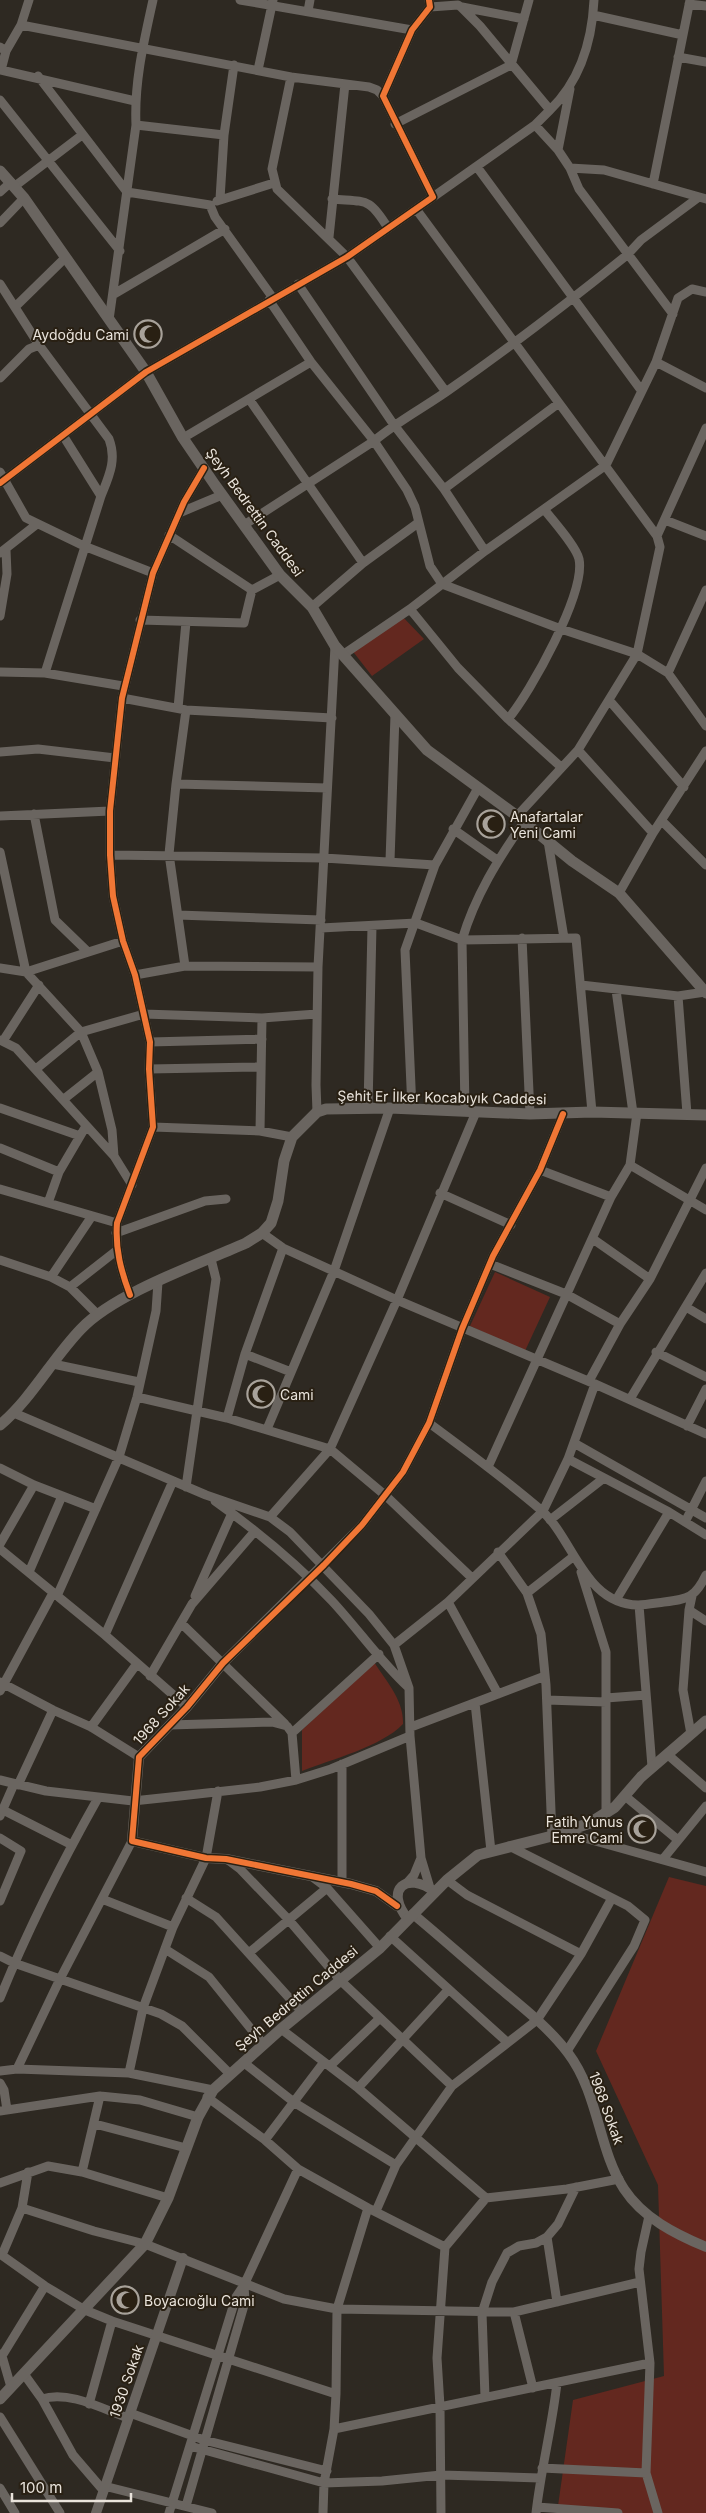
<svg xmlns="http://www.w3.org/2000/svg" width="706" height="2513" font-family="Inter,sans-serif">
<style>
.green{fill:#63281f}
.lines{fill:none;stroke-linecap:round;stroke-linejoin:round}
.minor{stroke:#6a6560;stroke-width:9}
.tertiary{stroke:#6a6560;stroke-width:10}
.secondary{stroke:#6a6560;stroke-width:11}
.cycleway-casing{stroke:#292013;stroke-width:9}
.cycleway{stroke:#f07635;stroke-width:6}
.labels{text-anchor:middle;dominant-baseline:central;stroke-width:4;stroke-linejoin:round;paint-order:stroke}
.poi-label{font-size:14px;fill:#e9e3db;stroke:#292013;text-anchor:start}
.street-label{font-size:14px;fill:#e9e3db;stroke:#292013}
</style>
<rect width="100%" height="100%" fill="#2e2922"/>
<!-- green -->
<path class="green" d="M 400,614 L 424,639 L 372,676 L 351,649 Z
M 495,1272 L 550,1297 L 525,1351 L 470,1326 Z
M 374,1662 C 386,1681 404,1700 403,1724 C 381,1747 332,1759 302,1771 L 302,1730 Z
M 669,1877 L 706,1886 L 706,2513 L 557,2513 L 573,2400 L 664,2376 L 658,2185 L 596,2051 Z"/>
<g class="lines">
<!-- minor -->
<path class="minor" d="M 29,0 L 21,25 L 291,77 L 369,87 L 377,90 L 383,96
M 240,0 L 412,30
M 689,4 L 706,6
M 430,7 L 458,5 L 461,7 L 480,26 L 550,110 L 535,125 L 433,197
M 462,7 L 524,19
M 308,11 L 310,0
M 593,15 L 683,35
M 0,47 L 6,51 L 1,70 L 135,101
M 6,51 L 21,25
M 678,57 L 706,62
M 258,70 L 273,0
M 38,76 L 127,192 L 210,205 L 215,217 L 273,298
M 291,77 L 272,169 L 277,189 L 347,257 L 446,392
M 0,100 L 120,251
M 550,110 C 580,81 592,41 594,0
M 395,124 L 511,65 L 529,0
M 136,125 L 224,135
M 535,125 L 558,150 L 570,168 L 604,170 L 706,199
M 558,150 L 570,89
M 477,167 L 641,390
M 570,168 L 579,189 L 673,314
M 653,184 L 690,0
M 15,186 L 82,135
M 0,192 L 11,182
M 220,199 L 224,135 L 234,65
M 332,199 C 367,202 369,197 388,228
M 217,201 L 274,183
M 416,209 L 657,536 L 660,547 L 637,654 L 578,750 L 517,816
M 0,223 L 24,198
M 329,237 L 345,84
M 0,284 L 39,345 L 109,439 C 117,460 109,476 101,496
M 298,284 L 394,425 L 444,489 L 485,551
M 114,294 L 225,229
M 269,300 L 311,362 L 374,441 L 407,490 L 415,507 L 430,566 L 442,584 L 561,629 L 637,654 L 668,673 L 706,726
M 15,307 L 65,258
M 109,320 L 136,125 C 134,82 144,41 153,0
M 656,362 L 706,388
M 0,378 L 29,349 L 39,345
M 249,399 L 363,563
M 183,438 L 311,362
M 0,472 L 26,518 L 84,546 L 153,573
M 0,483 L 146,372 L 347,257 L 433,197 L 383,96 L 412,30 L 430,7 L 429,0
M 444,489 L 559,403
M 179,513 L 222,495
M 665,520 L 706,536
M 244,525 L 374,441 C 399,420 427,406 453,387 C 513,345 570,301 627,255 L 641,240 L 699,197
M 657,536 L 706,428
M 0,553 L 37,524
M 252,590 L 280,575
M 312,607 L 363,563 L 418,523
M 410,609 L 458,668 L 508,719 L 561,767
M 0,616 L 7,574 L 6,550
M 140,620 L 244,623 L 252,590 L 169,535
M 344,654 L 410,609 L 485,551 L 606,465 L 656,362 L 678,298 L 692,289 L 706,292
M 0,672 L 45,673 L 123,686
M 45,673 L 101,496 L 64,437
M 668,673 L 706,590
M 122,698 L 186,710 L 332,718
M 609,700 L 684,787
M 178,708 L 186,622
M 508,719 C 530,693 586,593 579,559 C 576,546 553,521 544,509
M 578,750 L 653,833
M 0,752 L 38,749 L 115,758
M 176,784 L 327,788
M 34,814 L 55,920 L 88,952
M 0,816 L 110,811
M 662,821 L 706,865
M 453,829 L 497,860
M 548,841 L 564,938
M 0,852 L 26,972 L 123,941
M 110,855 L 324,858 L 435,865
M 390,861 L 395,715
M 619,893 L 653,833 L 706,751
M 178,915 L 321,920
M 321,928 L 416,923 L 462,940 L 576,938 L 592,1112
M 522,938 L 530,1114
M 185,966 L 169,854 L 176,784 L 186,710
M 0,968 L 26,972 L 81,1032 L 98,1072 L 112,1130 L 114,1156 L 132,1185
M 135,975 L 185,966 L 318,967
M 581,985 L 678,996 L 705,992
M 616,990 L 633,1113
M 678,996 L 687,1114
M 0,1040 L 16,1048 L 114,1156
M 3,1041 L 39,985
M 150,1042 L 262,1039
M 36,1069 L 81,1032 L 144,1014 L 262,1018 L 317,1014
M 149,1069 L 261,1067
M 64,1099 L 98,1072
M 0,1108 L 80,1136
M 368,1108 L 372,926
M 412,1109 L 405,950 L 435,865 L 478,788
M 465,1110 L 462,940 C 475,896 498,859 524,822
M 317,1112 L 316,1085 L 318,967 L 335,646
M 153,1127 L 260,1131 L 292,1137
M 260,1131 L 262,1018
M 0,1148 L 59,1172
M 630,1165 L 706,1210
M 540,1170 L 611,1197
M 0,1189 L 117,1223
M 440,1193 L 511,1225
M 48,1203 L 59,1172 L 86,1126
M 116,1233 L 205,1201 L 226,1199
M 262,1233 L 283,1248 L 397,1300 L 595,1384 L 706,1434
M 593,1239 L 650,1279
M 0,1260 L 51,1277 L 70,1287 L 98,1315
M 490,1264 L 566,1294 L 620,1324
M 51,1277 L 92,1216
M 70,1287 L 116,1251
M 130,1295 C 121,1271 115,1249 117,1223 L 153,1127 L 149,1069 L 150,1042 L 135,975 L 123,941 L 113,896 L 110,855 L 110,811 L 122,698 L 153,573 L 184,502 L 204,468
M 686,1307 L 706,1319
M 656,1352 L 706,1377
M 245,1354 L 291,1372
M 53,1364 L 139,1382
M 589,1381 L 620,1324 L 650,1279 L 706,1168
M 137,1397 L 227,1418 L 330,1449 L 386,1496 L 472,1578
M 630,1399 L 706,1273
M 14,1413 L 206,1495 L 270,1517 L 290,1532 L 369,1614 L 394,1645 L 409,1688 L 410,1736 L 421,1858 L 430,1888
M 227,1418 L 245,1354 L 283,1248
M 429,1423 C 467,1451 505,1479 541,1510 C 574,1539 584,1604 638,1605 C 646,1605 656,1603 664,1602 C 688,1599 695,1598 706,1575
M 687,1426 L 706,1389
M 267,1429 L 334,1271 L 390,1108
M 574,1443 L 706,1518
M 568,1459 L 669,1512 L 706,1535
M 488,1467 L 611,1197 L 630,1165 L 637,1113
M 0,1468 L 34,1485 L 96,1509
M 186,1487 L 216,1279 L 211,1259
M 215,1501 C 257,1531 296,1563 332,1601 C 358,1629 380,1661 408,1687
M 270,1517 L 330,1449 L 397,1300 L 476,1112
M 550,1520 L 604,1478
M 685,1522 L 706,1481
M 0,1544 L 34,1485
M 0,1549 L 105,1635 L 187,1707
M 498,1552 L 527,1593 L 541,1634 L 546,1685 L 552,1836
M 29,1572 L 62,1496
M 581,1572 L 606,1652 L 606,1813
M 309,1578 L 362,1525 L 403,1472 L 429,1423 L 462,1329 L 493,1256 L 540,1170 L 563,1114
M 527,1593 L 574,1556
M 57,1596 L 119,1457 L 137,1397 L 156,1311 L 158,1282
M 195,1596 L 232,1513
M 692,1596 L 689,1610 L 706,1621
M 616,1600 L 669,1512
M 448,1602 L 498,1694
M 639,1605 L 652,1767
M 689,1610 L 683,1690 L 691,1734
M 181,1623 L 285,1724
M 105,1635 L 173,1481
M 394,1645 L 448,1602 L 543,1511 L 568,1459 L 595,1384
M 150,1676 L 192,1604 L 255,1531
M 0,1682 L 53,1710 L 91,1727 L 139,1757
M 0,1691 L 53,1593
M 606,1698 L 646,1695
M 547,1700 L 606,1702
M 475,1703 L 491,1851
M 169,1725 L 272,1722 L 287,1726 L 292,1733 L 296,1780
M 91,1727 L 136,1665
M 411,1727 L 545,1676
M 292,1733 L 379,1654
M 667,1754 L 706,1788
M 0,1780 L 46,1791 L 133,1801 L 180,1796 L 260,1787 L 296,1780 L 331,1769 L 410,1736
M 18,1785 L 53,1710
M 625,1796 L 678,1840
M 3,1810 L 72,1845
M 0,1816 L 14,1784
M 563,1832 L 706,1872
M 0,1838 L 21,1851 L 0,1901
M 509,1846 L 628,1906 L 645,1920 L 634,1946 L 567,2051
M 663,1859 L 706,1806
M 228,1860 L 240,1869 L 288,1919 L 341,1981 L 452,2086
M 311,1876 L 327,1888 L 380,1948
M 447,1880 L 467,1895 L 581,1954
M 342,1882 L 342,1764
M 407,1883 L 414,1875 L 421,1858
M 186,1898 L 216,1917 L 302,2012
M 102,1899 L 173,1927
M 390,1936 L 507,2042
M 165,1949 L 209,1977 L 264,2045
M 250,1952 L 327,1888
M 0,1956 L 14,1963 L 161,2014 L 182,2026 L 230,2074
M 0,1998 C 28,1929 62,1862 98,1798
M 281,2029 L 358,2088 L 486,2198 L 567,2189 L 619,2179
M 243,2062 L 295,2103 L 396,2165
M 330,2066 L 380,2018
M 17,2069 L 60,1979 L 132,1841
M 0,2071 L 17,2069 L 129,2073 L 213,2090
M 129,2073 L 143,2008 L 173,1927 L 206,1858 L 218,1791
M 0,2083 L 4,2090 L 7,2110
M 358,2088 L 448,1990
M 207,2097 L 265,2140 L 298,2169 L 368,2208 L 445,2247
M 0,2111 L 100,2096 L 140,2100 L 198,2117
M 95,2124 L 186,2148
M 265,2140 L 324,2062
M 82,2172 L 100,2096
M 0,2183 L 48,2166 L 82,2172 L 168,2198
M 22,2208 L 94,2231 L 145,2244 L 284,2299 L 337,2309 L 514,2312 L 640,2282
M 376,2211 L 396,2165 L 452,2086 L 537,2020 L 581,1954 L 612,1898
M 547,2237 L 557,2302
M 0,2254 L 45,2286 L 85,2310 L 112,2321 L 336,2394
M 2,2255 L 22,2208 L 28,2172
M 514,2312 L 533,2388
M 0,2354 L 2,2356 L 11,2387
M 2,2356 L 45,2286
M 650,2363 L 646,2473 L 658,2513
M 24,2374 L 42,2399 L 73,2455 L 103,2490
M 485,2397 L 482,2313 L 492,2282 L 507,2253 L 519,2246 L 536,2243 L 547,2237 L 558,2224 L 576,2187
M 42,2399 C 68,2390 103,2409 128,2418
M 89,2404 L 112,2321
M 130,2413 L 204,2440 L 327,2471
M 0,2417 L 60,2513
M 334,2429 L 650,2363 L 639,2269 L 641,2252 L 649,2216
M 190,2446 L 324,2483 L 382,2481 L 441,2475 L 540,2478
M 542,2468 L 646,2473
M 104,2486 L 212,2513
M 0,2488 L 15,2513
M 186,2506 L 245,2302 L 244,2285
M 537,2507 L 618,2513
M 169,2513 L 236,2297 L 244,2285 L 298,2169
M 323,2513 L 324,2483 L 334,2429 L 336,2394 L 337,2309 L 368,2208
M 441,2513 L 440,2406 L 437,2358 L 445,2247 L 486,2198
M 536,2513 C 541,2469 552,2427 557,2383"/>
<!-- tertiary -->
<path class="tertiary" d="M 309,1578 L 223,1663 L 187,1707 L 139,1757 L 132,1841 L 206,1858 L 226,1859 L 351,1884 L 376,1891 L 397,1906
M 413,1914 C 443,1939 472,1965 502,1990 C 525,2009 550,2029 568,2053 C 599,2094 598,2149 624,2189 C 643,2218 675,2234 706,2247
M 408,1919 C 384,1890 406,1870 435,1892
M 96,2513 L 183,2258"/>
<!-- secondary -->
<path class="secondary" d="M 0,171 L 24,198 L 146,372 L 183,438 L 215,485 L 280,575 L 312,607 L 335,646 L 427,750 L 517,816 L 572,861 L 619,893 L 706,993
M 0,1425 C 32,1398 52,1359 81,1329 C 115,1293 199,1264 246,1243 L 262,1233 L 271,1223 L 278,1201 L 284,1161 L 292,1137 L 317,1112 L 326,1109 L 390,1108 L 530,1114 L 592,1112 L 706,1115
M 0,2399 L 145,2244 L 168,2198 L 198,2117 L 213,2090 L 281,2029 L 380,1948 L 447,1880 L 478,1855 L 552,1836 L 590,1823 L 615,1807 L 641,1777 L 706,1721"/>
<!-- cycleway casing -->
<g class="cycleway-casing">
<path id="cycleway" d="M 0,483 L 146,372 L 347,257 L 433,197 L 383,96 L 412,30 L 430,7 L 429,0
M 130,1295 C 121,1271 115,1249 117,1223 L 153,1127 L 149,1069 L 150,1042 L 135,975 L 123,941 L 113,896 L 110,855 L 110,811 L 122,698 L 153,573 L 184,502 L 204,468
M 397,1906 L 376,1891 L 351,1884 L 226,1859 L 206,1858 L 132,1841 L 139,1757 L 187,1707 L 223,1663 L 324,1565 L 362,1525 L 403,1472 L 429,1423 L 462,1329 L 493,1256 L 540,1170 L 563,1114"/>
</g>
<!-- cycleway -->
<use href="#cycleway" class="cycleway"/>
</g>
<!-- icons -->
<defs>
<g id="mosque-ring" transform="scale(1.4375)"><circle r="9.5" fill="#292013" stroke="#a8a29a" stroke-width="1.5"/><path d="M3.5-4.9A6 6 0 1 0 3.5 4.9A5 5 0 1 1 3.5-4.9Z" fill="#a8a29a"/></g>
</defs>
<g fill-rule="evenodd">
<use href="#mosque-ring" x="148" y="334"/>
<use href="#mosque-ring" x="491" y="824"/>
<use href="#mosque-ring" x="261" y="1394"/>
<use href="#mosque-ring" x="642" y="1829"/>
<use href="#mosque-ring" x="125" y="2300"/>
</g>
<g class="labels">
<!-- poi labels -->
<g class="poi-label">
<text x="129" y="334" text-anchor="end">Aydoğdu Cami</text>
<text x="510" y="816">Anafartalar<tspan x="510" dy="16">Yeni Cami</tspan></text>
<text x="280" y="1394">Cami</text>
<text x="623" y="1821" text-anchor="end">Fatih Yunus<tspan x="623" dy="16">Emre Cami</tspan></text>
<text x="144" y="2300">Boyacıoğlu Cami</text>
</g>
<!-- street labels -->
<g class="street-label">
<text transform="translate(255 512) rotate(54)">Şeyh Bedrettin Caddesi</text>
<text transform="translate(442 1097) rotate(1)">Şehit Er İlker Kocabıyık Caddesi</text>
<text transform="translate(161 1714) rotate(-48)">1968 Sokak</text>
<text transform="translate(296 1998) rotate(-40)">Şeyh Bedrettin Caddesi</text>
<text transform="translate(607 2108) rotate(70)">1968 Sokak</text>
<text transform="translate(126 2381) rotate(-71)">1930 Sokak</text>
</g>
</g>
<!-- scale -->
<path d="M12 2493v8h119v-8" fill="none" stroke="#e9e3db" stroke-width="2.5"/>
<text x="20" y="2493" font-size="15" fill="#e9e3db" stroke="#292013" stroke-width="4" paint-order="stroke">100 m</text>
</svg>
